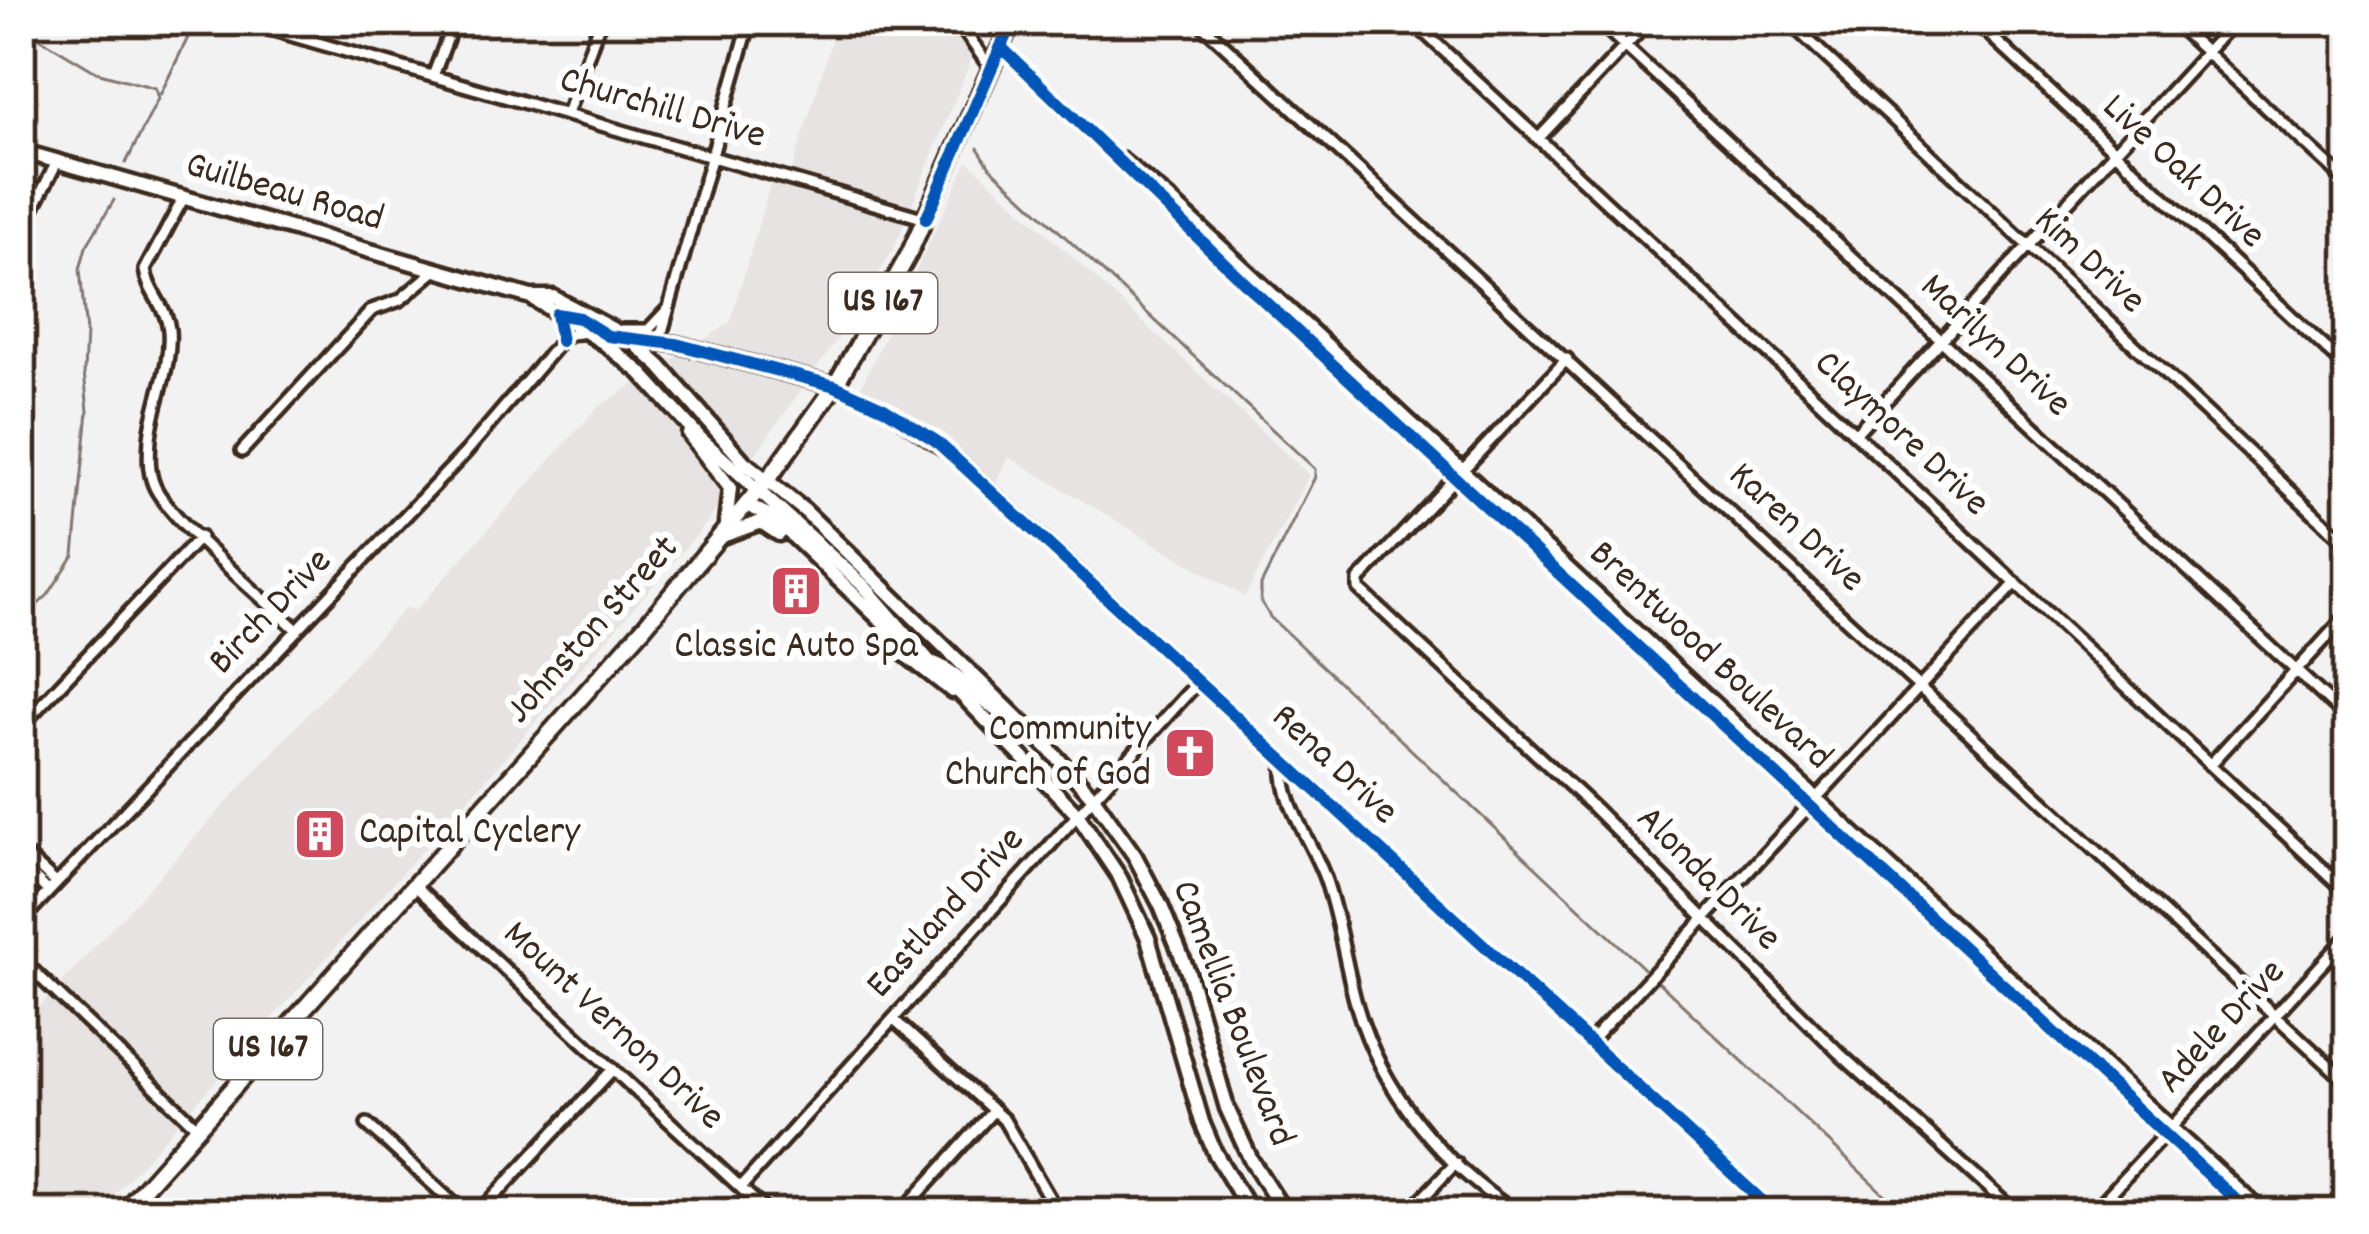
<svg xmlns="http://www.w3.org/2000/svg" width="2369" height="1234" font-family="Dekko,sans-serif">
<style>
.built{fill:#e6e3e2}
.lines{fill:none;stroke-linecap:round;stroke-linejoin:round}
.stream{stroke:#827770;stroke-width:3}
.street-casing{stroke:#3b2a1e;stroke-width:18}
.secondary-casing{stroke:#3b2a1e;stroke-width:21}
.primary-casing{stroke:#3b2a1e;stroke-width:22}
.street{stroke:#fff;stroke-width:9}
.secondary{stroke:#fff;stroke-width:12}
.primary{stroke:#fff;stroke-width:14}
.cycleway-casing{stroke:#fff;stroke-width:20}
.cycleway{stroke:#0057b8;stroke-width:12}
.labels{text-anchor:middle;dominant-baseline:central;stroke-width:12;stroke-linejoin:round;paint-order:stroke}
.shield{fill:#fff;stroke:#766a62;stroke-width:3}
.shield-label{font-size:36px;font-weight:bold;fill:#3b2a1e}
.street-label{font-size:39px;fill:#3b2a1e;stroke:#fff}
.poi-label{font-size:39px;fill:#3b2a1e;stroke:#fff}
</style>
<rect width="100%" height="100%" fill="#f3f2f2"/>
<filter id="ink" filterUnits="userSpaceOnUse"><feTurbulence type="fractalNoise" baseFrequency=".00833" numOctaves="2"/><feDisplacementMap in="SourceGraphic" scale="24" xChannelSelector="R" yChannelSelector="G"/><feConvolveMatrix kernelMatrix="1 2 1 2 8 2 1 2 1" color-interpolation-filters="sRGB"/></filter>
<g filter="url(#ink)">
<!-- built -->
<path class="built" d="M 829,21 L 987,21 L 894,248 L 852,319 L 704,526 L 496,768 L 98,1213 L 21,1213 L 21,1027 L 406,607 L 415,611 L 597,408 L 730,323 L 775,167 L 792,171 L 835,30 Z
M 968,161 L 1309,475 L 1245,597 L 1009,457 L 996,483 L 943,432 L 860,389 Z"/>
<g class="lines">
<!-- stream -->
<path class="stream" d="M 21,27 L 96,72 L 155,88 L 158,99 L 126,163
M 160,95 L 196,21
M 978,148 L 990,167 L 1315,469 L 1315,477 L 1261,585 L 1261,601 L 1270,617 L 1904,1213
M 21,620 L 48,595 L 74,555 L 88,411 L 84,372 L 86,333 L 80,269 L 86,247 L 114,200"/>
<!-- street casing -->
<g class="street-casing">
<path id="street" d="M 242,21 L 926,219
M 957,21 L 991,69
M 1198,21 L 2348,1083
M 1412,21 L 2348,893
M 1598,21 L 2348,719
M 1788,21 L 2348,545
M 1975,21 L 2348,369
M 2172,21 L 2348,183
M 1001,47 L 1248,286 L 2250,1213
M 433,76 L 454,21
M 567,114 L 600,21
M 1538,139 L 1649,21
M 1122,159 L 1169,197 L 2265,1213
M 184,197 L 145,270 C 148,293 167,307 169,330 C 172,368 153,402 150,439 C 149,454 148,471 154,485 C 168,519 266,600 297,630
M 21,232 L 57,162
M 621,330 L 648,330 L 666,311
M 653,340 L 662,332 L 750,21
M 1567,359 L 1359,580 L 1359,589 L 1594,808 L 1839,1053 L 2016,1213
M 835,386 L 884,408 L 956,458 L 1775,1213
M 1855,434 L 2235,21
M 242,451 L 372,310 L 400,300 L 437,269
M 21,726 L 200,537
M 1284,761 C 1280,804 1313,842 1326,881 C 1340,922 1345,965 1357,1007 C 1382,1092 1443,1165 1517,1213
M 2210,765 L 2348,614
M 21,851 L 56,883
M 21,865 L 48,891
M 414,885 L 768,1213
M 21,921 L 466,452 L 561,341 L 571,334 L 587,332
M 21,959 L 198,1128
M 893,1019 L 1004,1120 L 1058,1213
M 1589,1043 L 2016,583
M 367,1124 L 464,1213
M 741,1187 L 1198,682
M 479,1213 L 613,1069
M 901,1213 L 994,1110
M 1408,1213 L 1456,1163
M 2092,1213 L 2348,936"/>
</g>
<!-- secondary casing -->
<g class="secondary-casing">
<path id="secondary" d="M 21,151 L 531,297 L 553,297 L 629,338 L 660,366 L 744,462 L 805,511 L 1051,751 L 1093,797 L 1135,856 L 1161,906 L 1188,972 L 1227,1108 L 1251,1160 L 1285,1213
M 532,298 L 604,343 L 640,372 L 701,439 L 864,586 L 929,661 L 1077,814 L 1120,878 L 1148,938 L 1202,1122 L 1215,1153 L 1251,1213
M 596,329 L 616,337 L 676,344 L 835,386
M 689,434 L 730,488 L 726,524
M 747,505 L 774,518 L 916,654
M 722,536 L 761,522 L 779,534
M 902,652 L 952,691
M 934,663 C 964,675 980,704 1009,717"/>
</g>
<!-- primary casing -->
<g class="primary-casing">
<path id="primary" d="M 122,1213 L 644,627 L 775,470 L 835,386 L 909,254 L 1012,21"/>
</g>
<!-- street -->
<use href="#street" class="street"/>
<!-- secondary -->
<use href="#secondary" class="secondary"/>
<!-- primary -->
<use href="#primary" class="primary"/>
<!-- cycleway casing -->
<g class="cycleway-casing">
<path id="cycleway" d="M 1001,47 L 1248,286 L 2250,1213
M 926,219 L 1012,21
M 561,341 L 556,314 L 579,318 L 608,336 L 676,344 L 835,386 L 884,408 L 936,441 L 1775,1213"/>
</g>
<!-- cycleway -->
<use href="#cycleway" class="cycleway"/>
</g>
</g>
<!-- icons -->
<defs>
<g id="building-square" transform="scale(2.7)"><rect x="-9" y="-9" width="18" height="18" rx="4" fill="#d1495b" stroke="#fff"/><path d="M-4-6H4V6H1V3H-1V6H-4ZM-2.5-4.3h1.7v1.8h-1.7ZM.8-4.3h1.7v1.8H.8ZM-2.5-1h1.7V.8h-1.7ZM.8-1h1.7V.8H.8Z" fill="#fff"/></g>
<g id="church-square" transform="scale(2.7)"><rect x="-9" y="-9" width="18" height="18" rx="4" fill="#d1495b" stroke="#fff"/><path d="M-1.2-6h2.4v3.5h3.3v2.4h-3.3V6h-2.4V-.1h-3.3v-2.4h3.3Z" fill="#fff"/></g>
</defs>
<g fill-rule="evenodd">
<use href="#building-square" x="796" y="591"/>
<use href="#church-square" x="1190" y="753"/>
<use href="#building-square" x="320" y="834"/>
</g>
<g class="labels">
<!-- shield labels -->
<g class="shield">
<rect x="829" y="273" width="108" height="60" rx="9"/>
<rect x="214" y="1019" width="108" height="60" rx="9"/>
</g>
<g class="shield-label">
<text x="883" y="303">US 167</text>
<text x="268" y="1049">US 167</text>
</g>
<!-- street labels -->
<g class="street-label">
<text transform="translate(662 110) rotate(16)">Churchill Drive</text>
<text transform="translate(2182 173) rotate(43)">Live Oak Drive</text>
<text transform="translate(284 194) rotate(16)">Guilbeau Road</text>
<text transform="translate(2088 262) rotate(43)">Kim Drive</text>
<text transform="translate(1994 347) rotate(43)">Marilyn Drive</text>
<text transform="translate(1900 435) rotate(43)">Claymore Drive</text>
<text transform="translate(1795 529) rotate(43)">Karen Drive</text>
<text transform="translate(272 613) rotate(-46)">Birch Drive</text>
<text transform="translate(594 631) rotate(-48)">Johnston Street</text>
<text transform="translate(1709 657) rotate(43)">Brentwood Boulevard</text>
<text transform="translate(1333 766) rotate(43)">Rena Drive</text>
<text transform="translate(1707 880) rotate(45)">Alonda Drive</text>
<text transform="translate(947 914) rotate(-48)">Eastland Drive</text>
<text transform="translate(1231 1014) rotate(69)">Camellia Boulevard</text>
<text transform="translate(612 1027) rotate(43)">Mount Vernon Drive</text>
<text transform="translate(2223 1028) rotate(-47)">Adele Drive</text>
</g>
<!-- poi labels -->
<g class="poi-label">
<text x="796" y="648">Classic Auto Spa</text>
<text x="1151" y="731" text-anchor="end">Community<tspan x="1151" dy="45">Church of God</tspan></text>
<text x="359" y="834" text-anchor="start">Capital Cyclery</text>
</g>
</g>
<!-- margin -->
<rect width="2369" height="1234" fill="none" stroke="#fff" stroke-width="72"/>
<rect x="36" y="36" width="2297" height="1162" fill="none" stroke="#3b2a1e" stroke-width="4.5" filter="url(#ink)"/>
</svg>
